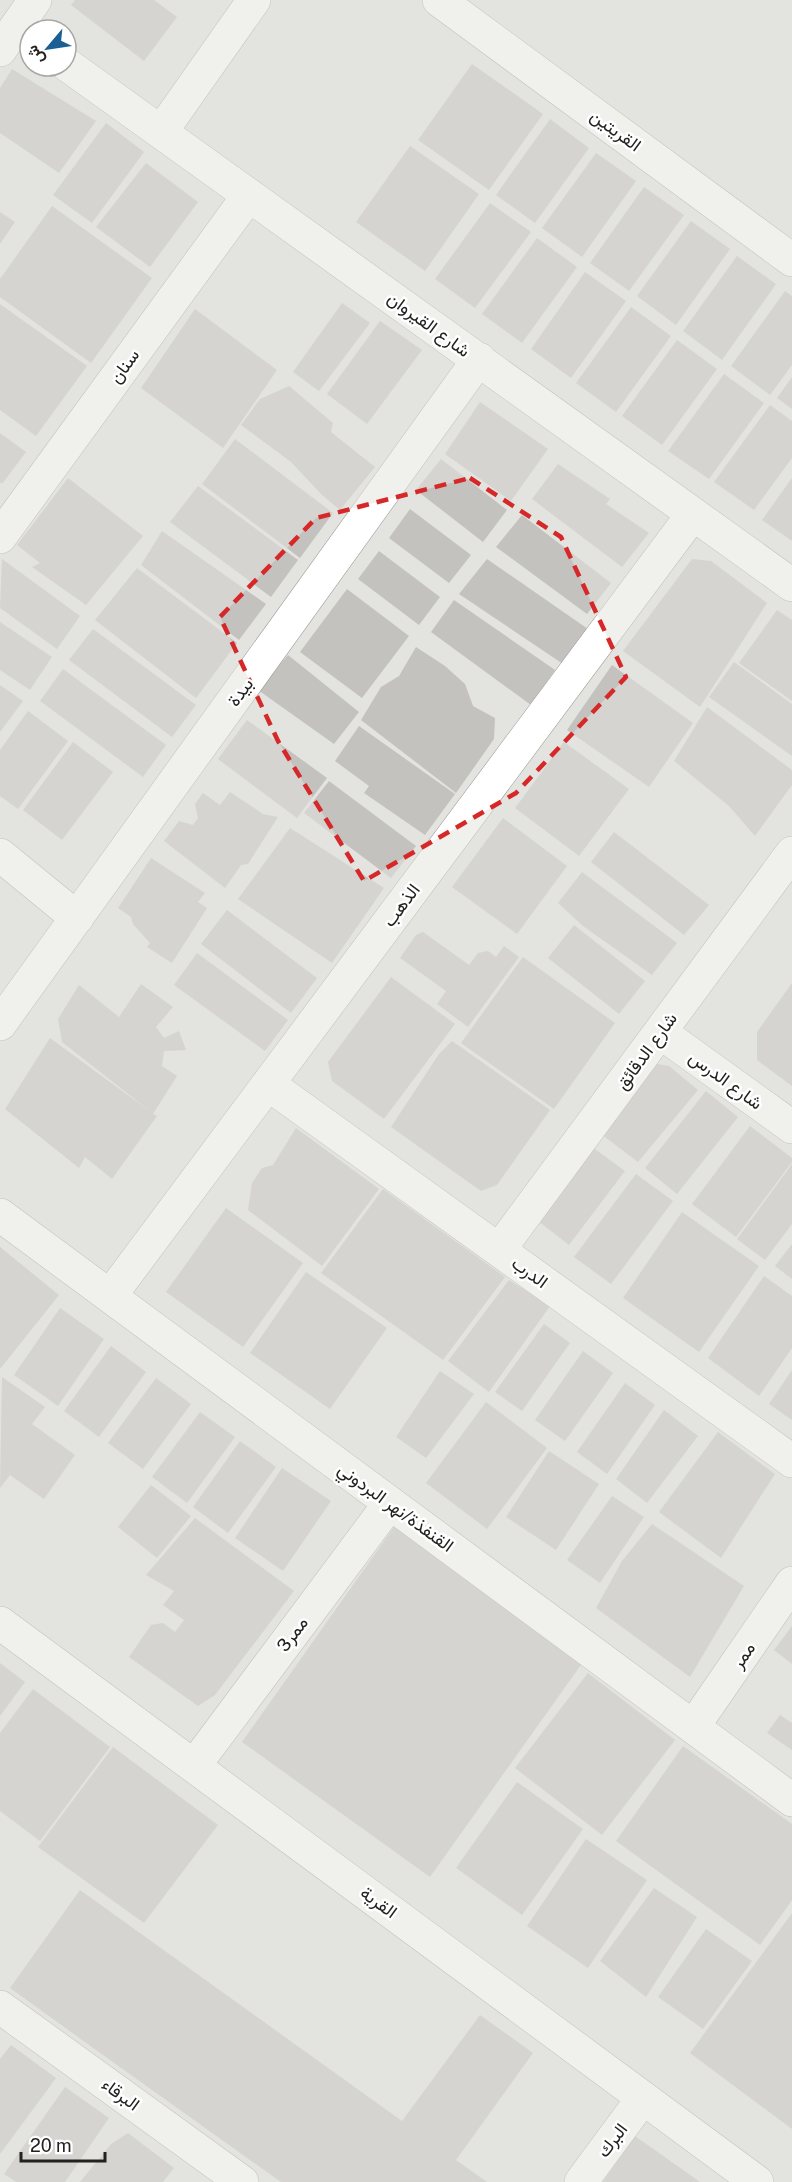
<svg xmlns="http://www.w3.org/2000/svg" width="792" height="2182" font-family="'Public Sans',Vazirmatn,sans-serif">
<style>
.building{fill:#c3c2bf}
.lines{fill:none;stroke-linecap:round;stroke-linejoin:round}
.minor-casing{stroke:#999895;stroke-width:34}
.minor{stroke:#fff;stroke-width:33}
.marked{fill:none;stroke:#d62828;stroke-width:4.5;stroke-dasharray:12 8;stroke-linejoin:round}
.labels{text-anchor:middle;dominant-baseline:central;stroke-width:5;stroke-linejoin:round;paint-order:stroke}
.street-label{font-size:18px;fill:#232221;stroke:#fff}
</style>
<rect width="100%" height="100%" fill="#e3e3df"/>
<!-- building -->
<path class="building" d="M 75,0 L 154,0 L 177,17 L 144,61 L 71,5 Z
M 472,64 L 543,114 L 489,190 L 418,140 Z
M 12,69 L 96,121 L 59,173 L 0,133 L 0,88 Z
M 550,119 L 589,148 L 535,223 L 496,195 Z
M 106,123 L 144,152 L 92,223 L 53,195 Z
M 410,146 L 479,194 L 425,271 L 356,222 Z
M 596,153 L 636,181 L 582,257 L 542,228 Z
M 146,163 L 198,202 L 150,267 L 96,227 Z
M 644,187 L 684,215 L 629,291 L 590,263 Z
M 490,203 L 531,232 L 475,308 L 435,279 Z
M 52,206 L 152,278 L 91,363 L 0,297 L 0,279 Z
M 0,212 L 15,222 L 0,244 Z
M 691,221 L 730,249 L 676,325 L 637,296 Z
M 537,238 L 577,267 L 522,343 L 482,314 Z
M 737,256 L 776,284 L 722,360 L 683,331 Z
M 585,272 L 626,301 L 571,378 L 531,349 Z
M 785,291 L 792,296 L 792,365 L 770,395 L 731,366 Z
M 342,303 L 370,323 L 319,391 L 293,372 Z
M 0,304 L 87,366 L 36,436 L 0,410 Z
M 631,307 L 671,336 L 616,412 L 576,383 Z
M 195,309 L 277,370 L 223,448 L 141,388 Z
M 380,321 L 422,350 L 367,424 L 327,394 Z
M 677,340 L 717,369 L 662,445 L 622,416 Z
M 724,374 L 764,403 L 709,479 L 668,451 Z
M 792,377 L 792,409 L 777,398 Z
M 289,386 L 333,423 L 331,432 L 375,467 L 340,510 L 322,495 L 291,462 L 241,425 L 260,399 Z
M 480,402 L 548,449 L 511,501 L 445,454 Z
M 770,405 L 792,421 L 792,458 L 754,510 L 714,482 Z
M 0,433 L 26,452 L 2,484 L 0,482 Z
M 235,439 L 333,513 L 300,558 L 202,484 Z
M 441,459 L 507,510 L 483,542 L 416,490 Z
M 558,464 L 610,499 L 606,504 L 649,533 L 622,567 L 532,499 Z
M 68,478 L 143,536 L 86,605 L 32,567 L 40,563 L 17,545 Z
M 792,478 L 792,541 L 762,520 Z
M 198,486 L 298,560 L 271,597 L 170,522 Z
M 410,509 L 471,555 L 449,583 L 389,538 Z
M 522,515 L 611,583 L 587,614 L 496,547 Z
M 162,531 L 266,604 L 239,640 L 141,565 Z
M 379,551 L 440,597 L 419,625 L 358,579 Z
M 2,559 L 80,616 L 57,649 L 0,608 Z
M 487,559 L 588,629 L 563,664 L 459,594 Z
M 692,559 L 711,561 L 767,603 L 700,707 L 623,651 Z
M 137,568 L 237,643 L 196,698 L 95,620 Z
M 347,589 L 409,636 L 362,698 L 300,652 Z
M 454,600 L 555,670 L 531,705 L 431,632 Z
M 777,610 L 792,620 L 792,701 L 739,663 Z
M 0,622 L 52,657 L 30,690 L 0,670 Z
M 93,629 L 196,705 L 172,737 L 69,660 Z
M 416,647 L 445,666 L 465,684 L 473,706 L 495,718 L 494,739 L 456,793 L 361,720 L 381,687 L 399,676 Z
M 288,655 L 359,712 L 334,744 L 258,690 Z
M 734,662 L 792,704 L 792,756 L 709,697 Z
M 612,665 L 693,723 L 649,787 L 567,730 Z
M 63,669 L 166,745 L 143,777 L 40,701 Z
M 0,685 L 23,701 L 0,732 Z
M 707,707 L 792,770 L 792,785 L 755,836 L 729,806 L 674,761 Z
M 28,711 L 68,741 L 18,809 L 0,796 L 0,750 Z
M 247,720 L 327,778 L 297,818 L 218,759 Z
M 359,726 L 455,794 L 425,835 L 364,793 L 369,786 L 335,761 Z
M 73,742 L 113,772 L 62,840 L 23,810 Z
M 564,742 L 629,789 L 579,856 L 515,808 Z
M 329,781 L 416,846 L 391,878 L 304,813 Z
M 230,792 L 263,814 L 278,817 L 248,864 L 241,865 L 225,888 L 164,841 L 179,821 L 193,825 L 198,818 L 195,804 L 203,793 L 220,805 Z
M 503,818 L 567,866 L 517,934 L 452,887 Z
M 290,828 L 384,888 L 332,963 L 238,899 Z
M 614,832 L 709,905 L 684,935 L 591,862 Z
M 151,858 L 205,893 L 198,902 L 207,908 L 172,963 L 147,947 L 150,943 L 133,924 L 131,917 L 118,908 Z
M 582,872 L 677,943 L 652,975 L 583,926 L 558,903 Z
M 227,910 L 317,978 L 291,1013 L 201,944 Z
M 574,925 L 645,981 L 619,1014 L 548,958 Z
M 423,932 L 469,965 L 478,953 L 488,951 L 496,957 L 504,946 L 519,957 L 468,1027 L 437,1004 L 446,991 L 400,958 L 416,935 Z
M 197,953 L 288,1020 L 265,1051 L 174,985 Z
M 523,957 L 615,1023 L 554,1109 L 461,1043 Z
M 391,977 L 455,1024 L 384,1119 L 332,1081 L 328,1062 Z
M 792,983 L 792,1086 L 757,1060 L 757,1032 Z
M 141,984 L 173,1007 L 156,1027 L 164,1038 L 179,1031 L 186,1050 L 164,1051 L 162,1066 L 177,1076 L 153,1114 L 157,1116 L 112,1179 L 85,1157 L 79,1168 L 5,1109 L 50,1038 L 151,1112 L 62,1042 L 58,1019 L 79,985 L 119,1017 Z
M 452,1041 L 550,1110 L 497,1185 L 481,1191 L 391,1127 L 439,1054 Z
M 645,1062 L 669,1066 L 698,1090 L 638,1162 L 597,1131 Z
M 706,1091 L 738,1117 L 677,1194 L 645,1168 Z
M 750,1126 L 792,1158 L 792,1162 L 736,1237 L 692,1204 Z
M 296,1128 L 379,1189 L 322,1266 L 248,1210 L 252,1183 L 262,1168 L 273,1165 Z
M 588,1144 L 625,1171 L 569,1245 L 533,1217 Z
M 792,1164 L 792,1224 L 765,1260 L 737,1239 Z
M 636,1174 L 673,1201 L 611,1284 L 574,1257 Z
M 383,1189 L 505,1277 L 443,1360 L 321,1273 Z
M 226,1208 L 303,1263 L 243,1347 L 166,1292 Z
M 682,1212 L 759,1266 L 699,1352 L 623,1298 Z
M 792,1244 L 792,1279 L 775,1266 Z
M 0,1247 L 59,1295 L 0,1369 Z
M 306,1272 L 387,1328 L 330,1409 L 250,1353 Z
M 764,1276 L 792,1296 L 792,1348 L 759,1396 L 708,1358 Z
M 509,1280 L 550,1306 L 489,1392 L 448,1361 Z
M 60,1308 L 104,1339 L 58,1406 L 14,1375 Z
M 544,1324 L 570,1343 L 522,1411 L 495,1392 Z
M 111,1346 L 146,1372 L 99,1437 L 64,1411 Z
M 583,1351 L 613,1373 L 565,1441 L 535,1420 Z
M 792,1370 L 792,1420 L 769,1404 Z
M 440,1371 L 474,1394 L 426,1458 L 396,1437 Z
M 2,1377 L 45,1407 L 32,1424 L 75,1455 L 44,1499 L 10,1475 L 0,1488 Z
M 156,1378 L 191,1404 L 143,1469 L 108,1443 Z
M 625,1383 L 655,1405 L 607,1474 L 577,1452 Z
M 486,1402 L 547,1448 L 487,1529 L 426,1483 Z
M 664,1410 L 698,1436 L 647,1503 L 616,1479 Z
M 200,1412 L 235,1437 L 187,1503 L 152,1477 Z
M 718,1432 L 775,1474 L 721,1558 L 659,1512 Z
M 240,1441 L 276,1467 L 228,1533 L 193,1507 Z
M 549,1451 L 599,1484 L 556,1550 L 506,1517 Z
M 282,1468 L 331,1501 L 283,1571 L 235,1538 Z
M 151,1485 L 191,1516 L 157,1558 L 118,1527 Z
M 612,1496 L 644,1517 L 600,1583 L 567,1560 Z
M 195,1518 L 294,1591 L 215,1695 L 198,1706 L 129,1657 L 151,1625 L 163,1623 L 175,1632 L 184,1620 L 163,1605 L 174,1591 L 146,1575 Z
M 652,1524 L 744,1586 L 690,1677 L 596,1608 L 622,1561 Z
M 394,1527 L 583,1662 L 430,1877 L 242,1742 Z
M 792,1626 L 792,1664 L 774,1650 Z
M 0,1663 L 25,1682 L 0,1716 Z
M 588,1673 L 675,1740 L 602,1835 L 515,1768 Z
M 33,1689 L 110,1747 L 40,1841 L 0,1811 L 0,1733 Z
M 780,1715 L 792,1723 L 792,1750 L 767,1733 Z
M 683,1746 L 792,1824 L 792,1900 L 760,1945 L 616,1841 Z
M 113,1747 L 218,1825 L 144,1923 L 38,1847 Z
M 517,1782 L 583,1829 L 522,1915 L 456,1868 Z
M 586,1839 L 647,1880 L 588,1968 L 527,1926 Z
M 654,1888 L 697,1917 L 646,1997 L 600,1961 Z
M 80,1890 L 402,2121 L 480,2015 L 533,2053 L 456,2160 L 487,2182 L 281,2182 L 103,2055 L 10,1988 Z
M 792,1913 L 792,2129 L 690,2053 Z
M 706,1929 L 752,1961 L 703,2029 L 658,1997 Z
M 11,2045 L 56,2078 L 0,2154 L 0,2059 Z
M 65,2087 L 109,2118 L 65,2182 L 16,2182 L 4,2174 Z
M 128,2133 L 174,2168 L 163,2182 L 80,2182 L 111,2144 Z
M 635,2136 L 700,2182 L 603,2182 Z"/>
<g class="lines">
<!-- minor casing -->
<g class="minor-casing">
<path id="minor" d="M 439,0 L 792,260
M 0,50 L 35,0
M 66,64 L 792,585
M 161,132 L 254,0
M 0,537 L 249,195
M 0,855 L 77,918
M 0,1024 L 479,359
M 660,1032 L 792,1127
M 268,1084 L 792,1461
M 0,1215 L 792,1800
M 499,1250 L 792,853
M 110,1296 L 693,514
M 0,1623 L 757,2182
M 693,1727 L 792,1583
M 194,1766 L 390,1503
M 0,2007 L 242,2182
M 581,2182 L 643,2098"/>
</g>
<!-- minor -->
<use href="#minor" class="minor"/>
</g>
<!-- marked area -->
<path d="M0 0H792V2182H0ZM 470,478 L 561,537 L 626,677 L 516,793 L 364,881 L 278,741 L 220,617 L 316,518 Z" fill="#e3e3df" fill-opacity=".55" fill-rule="evenodd"/>
<path class="marked" d="M 470,478 L 561,537 L 626,677 L 516,793 L 364,881 L 278,741 L 220,617 L 316,518 Z"/>
<g class="labels">
<!-- street labels -->
<g class="street-label">
<text transform="translate(616 130) rotate(36)">القريتين</text>
<text transform="translate(429 324) rotate(36)">شارع القيروان</text>
<text transform="translate(124 366) rotate(-54)">سنان</text>
<text transform="translate(240 692) rotate(-54)">بيدة</text>
<text transform="translate(401 905) rotate(-53)">الذهب</text>
<text transform="translate(646 1051) rotate(-54)">شارع الدقائق</text>
<text transform="translate(726 1080) rotate(36)">شارع الدرس</text>
<text transform="translate(530 1272) rotate(36)">الدرب</text>
<text transform="translate(396 1507) rotate(36)">القنفذة/نهر البردوني</text>
<text transform="translate(292 1634) rotate(-53)">ممر3</text>
<text transform="translate(743 1655) rotate(-56)">ممر</text>
<text transform="translate(379 1902) rotate(36)">القرية</text>
<text transform="translate(121 2094) rotate(36)">البرقاء</text>
<text transform="translate(612 2140) rotate(-53)">البرك</text>
</g>
</g>
<!-- north arrow -->
<g transform="translate(48 48) rotate(241)"><circle r="28" fill="#ffffff" stroke="#a7a7a6" stroke-width="1.5"/>
<path d="M0-4.5L10 22L0 15L-10 22Z" fill="#1a6094"/>
<text y="-9" font-size="16" font-weight="bold" text-anchor="middle" fill="#232221">ش</text>
</g>
<!-- scale -->
<path d="M21 2152v9h84v-9" fill="none" stroke="#232221" stroke-width="3"/>
<text x="30" y="2152" font-size="18" fill="#232221" stroke="#ffffff" stroke-width="4.5" paint-order="stroke">20 m</text>
</svg>
